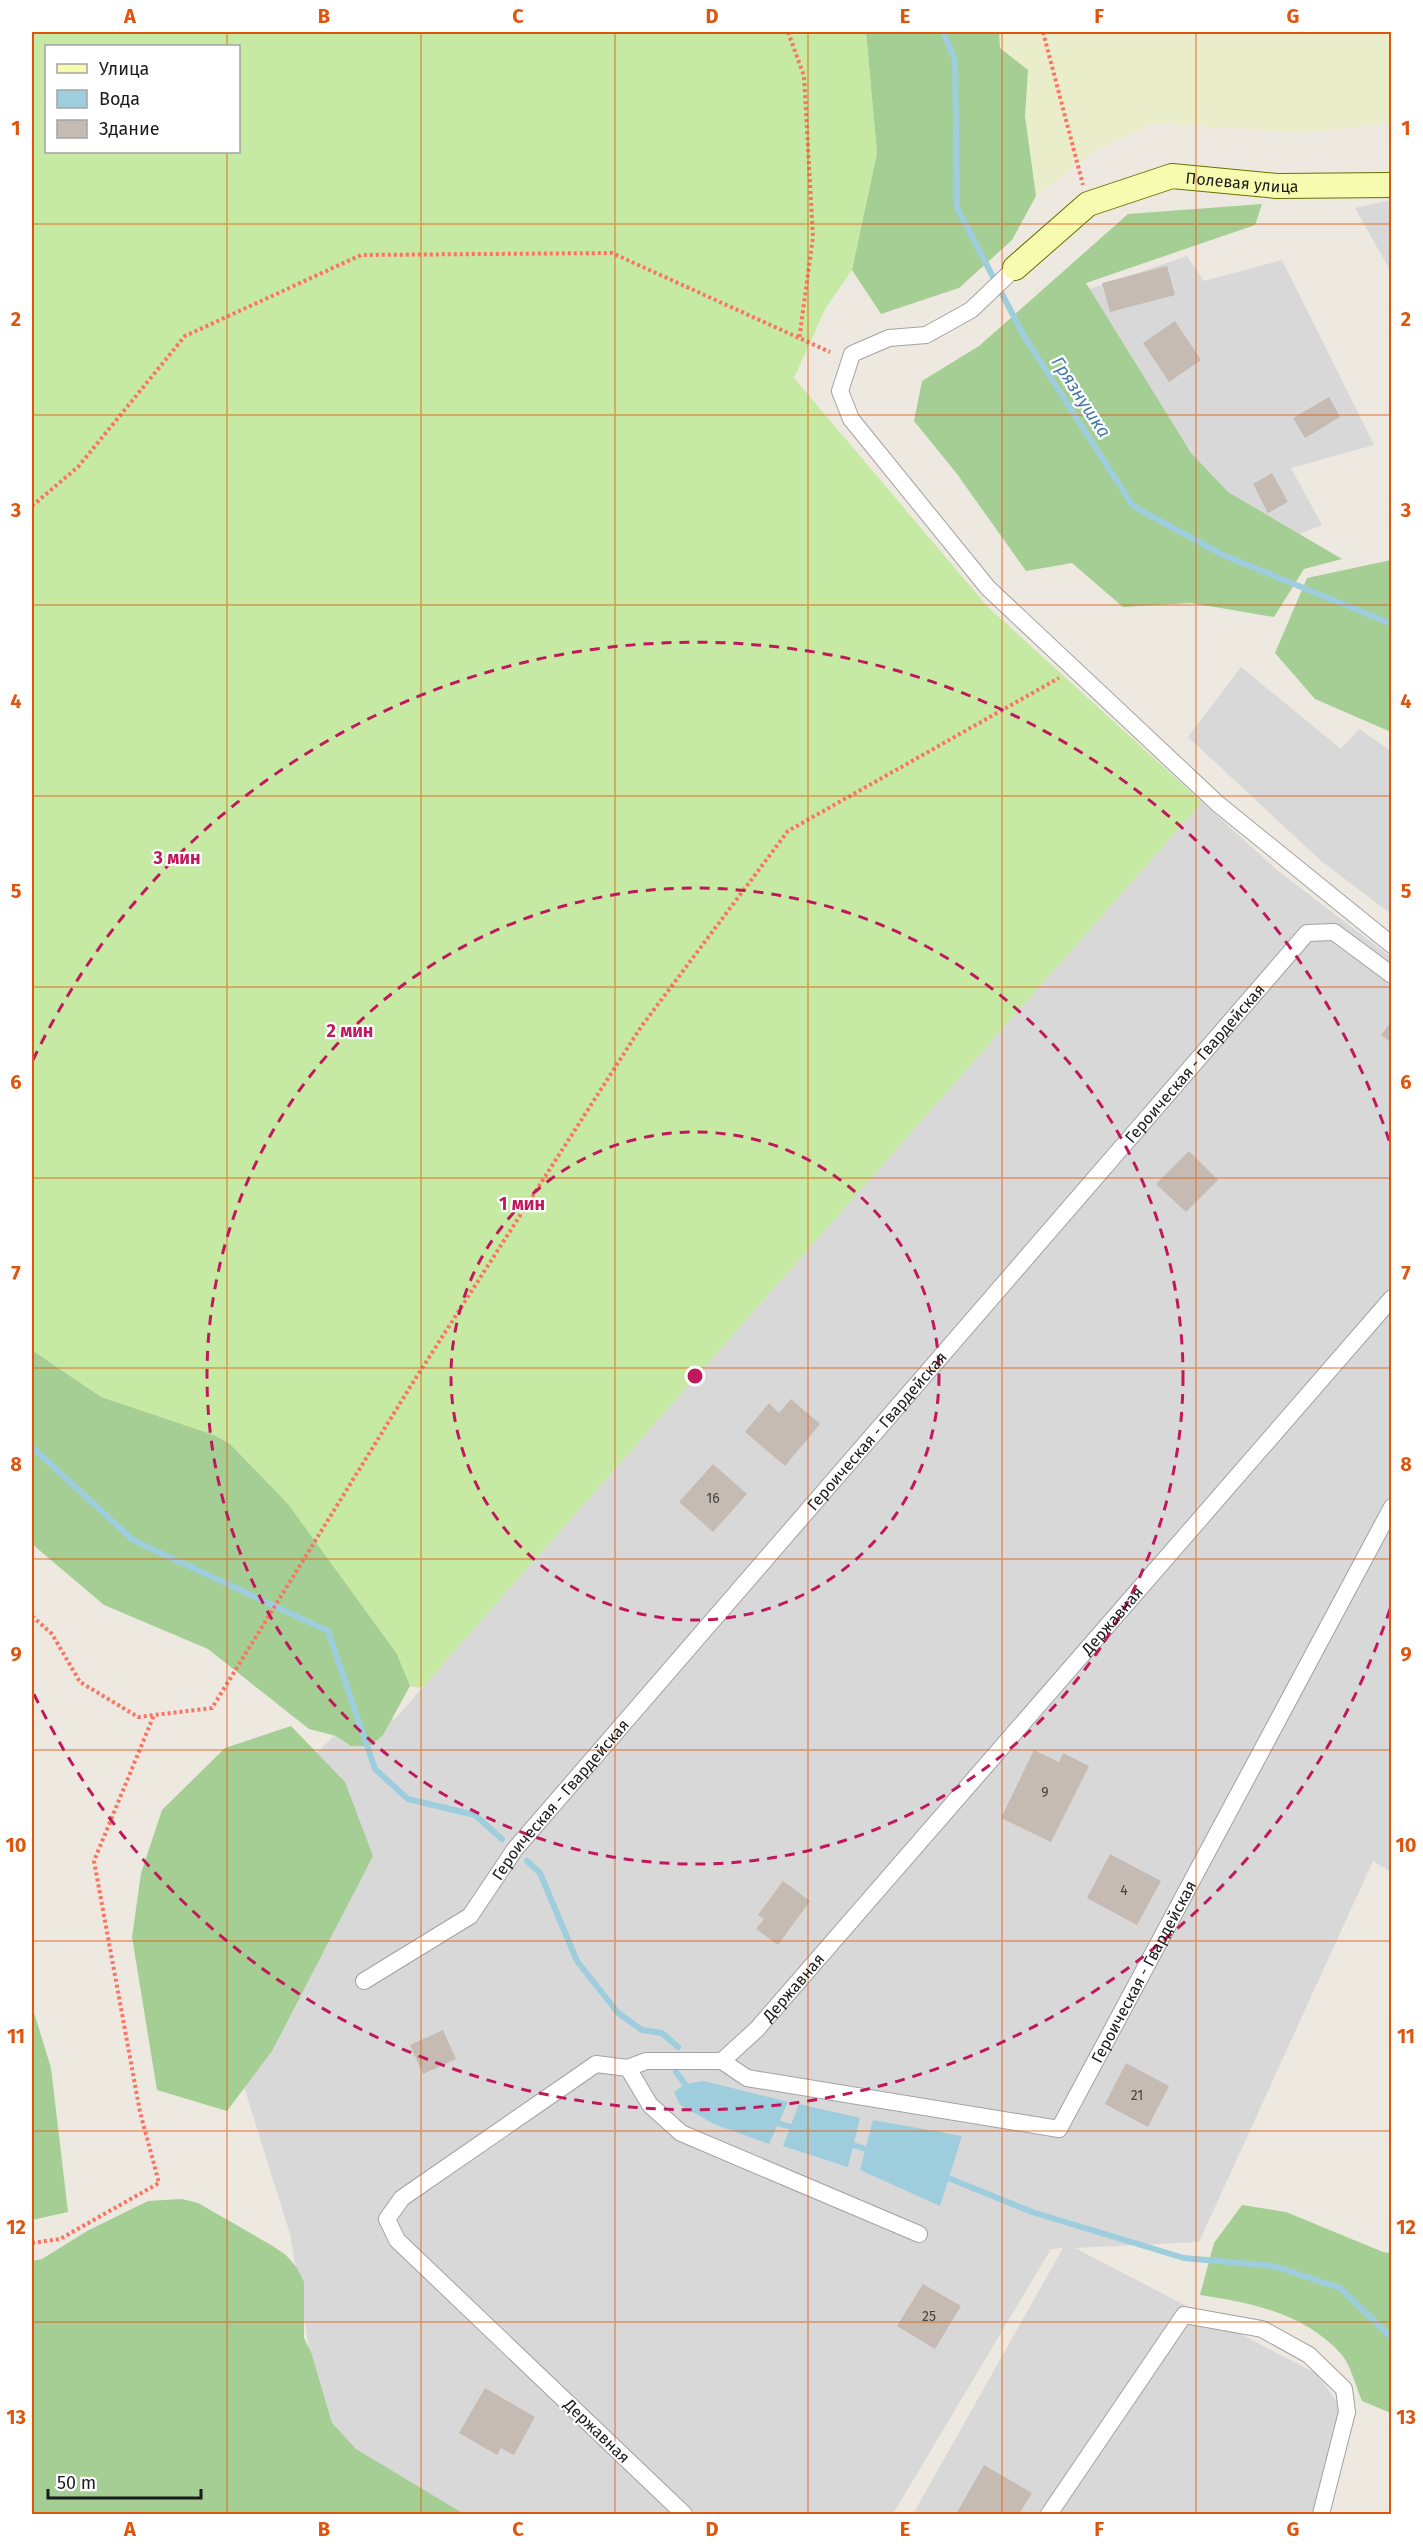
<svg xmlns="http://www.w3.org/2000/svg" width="1423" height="2546" font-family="'Fira Sans',sans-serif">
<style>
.residential{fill:#d9d8d8}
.farmland{fill:#eaedca}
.grass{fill:#c6eaa3;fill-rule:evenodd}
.forest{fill:#a4ce93}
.water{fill:#9ecedd}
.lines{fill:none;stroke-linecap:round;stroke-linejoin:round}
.stream{stroke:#9ecedd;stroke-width:6}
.building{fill:#c5bbb3}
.street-casing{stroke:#a2a2a2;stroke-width:18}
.secondary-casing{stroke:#657202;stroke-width:26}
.path{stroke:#fd7261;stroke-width:4;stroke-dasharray:3 3;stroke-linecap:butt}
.street{stroke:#fff;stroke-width:16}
.secondary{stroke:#f7fbb0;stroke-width:24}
.grid{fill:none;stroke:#de560d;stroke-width:1.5;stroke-opacity:0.55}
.ring{fill:none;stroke:#c2185b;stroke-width:3;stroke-dasharray:10 8}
.labels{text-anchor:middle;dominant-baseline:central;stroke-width:4.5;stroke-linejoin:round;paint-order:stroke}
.number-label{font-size:14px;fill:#464341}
.street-label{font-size:16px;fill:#1b1b1b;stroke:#fff}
.water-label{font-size:18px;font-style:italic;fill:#4678ac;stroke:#fff}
.centre{fill:#c2185b;stroke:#fff;stroke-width:3}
.ring-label{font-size:18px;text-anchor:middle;font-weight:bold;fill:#c2185b;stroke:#fff;stroke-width:4.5;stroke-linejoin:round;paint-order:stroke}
.neatline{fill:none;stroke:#de560d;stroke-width:2}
.grid-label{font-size:20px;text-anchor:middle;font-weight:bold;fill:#de560d}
</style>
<rect width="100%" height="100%" fill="#ede9e0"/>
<!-- residential -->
<path class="residential" d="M 1391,200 L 1392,200 L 1391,272 L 1355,208 Z
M 1187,256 L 1204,281 L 1282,260 L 1374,445 L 1291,468 L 1322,525 L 1292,537 L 1206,486 L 1079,305 L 1090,289 Z
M 1241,667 L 1341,749 L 1359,729 L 1391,751 L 1391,914 L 1320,860 L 1188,737 Z
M 1202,802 L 1277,870 L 1391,957 L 1391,1872 L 1373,1861 L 1199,2242 L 1075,2248 L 1317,2374 L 1341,2408 L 1312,2514 L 913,2514 L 1063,2248 L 1051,2249 L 893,2514 L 390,2514 L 326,2450 L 290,2234 L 244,2087 L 143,1920 L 333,1737 L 395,1719 Z"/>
<!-- farmland -->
<path class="farmland" d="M 999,32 L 1391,32 L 1391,123 L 1303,133 L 1154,123 L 1096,150 L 1036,196 L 1025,116 L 1028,70 L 1000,48 Z"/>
<!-- grass -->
<path class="grass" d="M 32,32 L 866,32 L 877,153 L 852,270 L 825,309 L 794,378 L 987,606 L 1202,802 L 422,1688 L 410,1686 L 397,1654 L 288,1505 L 230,1444 L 214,1435 L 101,1397 L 32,1350 ZM 46,46 L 238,46 L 238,152 L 46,152 Z"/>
<!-- forest -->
<path class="forest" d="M 866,32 L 999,32 L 1000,48 L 1028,70 L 1025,116 L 1036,196 L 1012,240 L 959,288 L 881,314 L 852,270 L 877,153 Z
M 1262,204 L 1255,225 L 1086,283 L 1191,453 L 1228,492 L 1342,559 L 1304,569 L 1274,617 L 1191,603 L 1123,607 L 1072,563 L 1026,571 L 957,474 L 914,421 L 922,381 L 979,346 L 1128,214 Z
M 1391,560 L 1392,560 L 1391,732 L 1315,699 L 1275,653 L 1307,578 Z
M 32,1350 L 101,1397 L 214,1435 L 230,1444 L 288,1504 L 397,1654 L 410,1686 L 383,1735 L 370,1746 L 351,1746 L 336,1736 L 309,1729 L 208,1649 L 104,1605 L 32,1544 Z
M 291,1726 L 345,1782 L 373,1856 L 272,2051 L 227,2111 L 157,2090 L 132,1937 L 141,1873 L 162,1810 L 225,1748 Z
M 32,2006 L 51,2068 L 68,2212 L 32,2220 Z
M 182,2199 L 198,2203 L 271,2245 L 286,2255 L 297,2268 L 304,2282 L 304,2338 L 311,2352 L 332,2423 L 356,2449 L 464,2514 L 32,2514 L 32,2261 L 42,2259 L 87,2231 L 148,2201 Z
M 1242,2205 L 1286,2212 L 1383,2252 L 1391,2253 L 1391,2413 L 1362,2401 C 1356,2387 1351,2366 1342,2355 C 1305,2313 1252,2303 1200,2295 L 1214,2243 Z"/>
<!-- water -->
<path class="water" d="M 704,2081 L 788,2102 L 769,2144 L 714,2124 L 680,2105 L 674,2092 L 685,2084 Z
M 799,2104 L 860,2118 L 848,2167 L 783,2146 Z
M 873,2120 L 962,2136 L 940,2206 L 860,2170 Z"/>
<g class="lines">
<!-- stream -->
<path class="stream" d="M 943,32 L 955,60 L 957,208 L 1024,336 L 1133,506 L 1223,555 L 1392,624
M 32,1447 L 133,1540 L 328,1631 L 375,1769 L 408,1799 L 475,1815 L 502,1839
M 527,1861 L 540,1873 L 577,1961 L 618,2013 L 642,2030 L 662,2033 L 678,2047
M 676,2072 L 685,2084
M 778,2123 L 797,2129
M 847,2143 L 872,2151
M 941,2175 L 1032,2212 L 1184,2258 L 1274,2266 L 1340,2288 L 1392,2338"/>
</g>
<!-- building -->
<path class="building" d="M 1167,266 L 1175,295 L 1110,312 L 1102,283 Z
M 1175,321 L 1201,360 L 1169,382 L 1143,343 Z
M 1329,397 L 1340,417 L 1305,438 L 1293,418 Z
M 1272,473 L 1288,502 L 1268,513 L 1253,484 Z
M 1392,1021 L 1392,1043 L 1381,1035 Z
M 1189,1151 L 1218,1180 L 1186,1212 L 1156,1184 Z
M 791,1399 L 820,1424 L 785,1466 L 745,1432 L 769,1403 L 779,1413 Z
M 713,1464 L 747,1494 L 713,1532 L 679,1502 Z
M 1034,1750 L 1059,1762 L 1063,1753 L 1089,1766 L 1051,1842 L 1001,1818 Z
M 1110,1854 L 1161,1881 L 1137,1925 L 1087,1898 Z
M 783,1881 L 810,1901 L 778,1945 L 756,1929 L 764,1919 L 758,1915 Z
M 443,2030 L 456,2059 L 423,2074 L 410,2045 Z
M 1126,2063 L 1169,2086 L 1148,2127 L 1105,2104 Z
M 923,2284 L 961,2306 L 935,2349 L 897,2326 Z
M 485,2388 L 535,2417 L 514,2455 L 501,2448 L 497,2455 L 459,2433 Z
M 984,2465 L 1032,2493 L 1019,2514 L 956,2514 Z"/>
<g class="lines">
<!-- street casing -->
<g class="street-casing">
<g id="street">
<path d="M 1015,268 L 971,310 L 926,335 L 889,338 L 852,354 L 840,391 L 851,419 L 988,588 L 1218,804 L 1392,945"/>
<path id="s1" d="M 364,1981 L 470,1916 L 515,1849 L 1307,933 L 1334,932 L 1392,975"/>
<path id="s2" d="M 722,2061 L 747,2078 L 1059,2129 L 1392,1507"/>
<path d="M 628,2068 L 650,2105 L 681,2133 L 919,2234"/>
<path id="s3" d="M 684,2514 L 397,2240 L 387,2219 L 402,2198 L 596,2064 L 628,2068 L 646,2061 L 722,2061 L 757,2029 L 1392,1298"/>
<path d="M 1049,2514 L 1184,2315 L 1262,2329 L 1309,2355 L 1344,2389 L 1347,2412 L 1321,2514"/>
</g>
</g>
<!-- secondary casing -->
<g class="secondary-casing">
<g id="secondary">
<path id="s4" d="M 1015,268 L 1088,204 L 1172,176 L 1277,186 L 1392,185"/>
</g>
</g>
<!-- path -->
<path class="path" d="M 788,32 L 804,76 L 813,237 L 799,340
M 1043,32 L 1083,185
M 32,506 L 78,467 L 185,336 L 361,255 L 612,253 L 830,352
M 32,1616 L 52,1634 L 80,1682 L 138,1717 L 212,1708 L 412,1384 L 641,1027 L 788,831 L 1059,678
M 32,2243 L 60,2239 L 159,2183 L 140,2112 L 94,1861 L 154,1715"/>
<!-- street -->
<use href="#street" class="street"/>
<!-- secondary -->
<use href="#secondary" class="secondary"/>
</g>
<!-- grid -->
<path class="grid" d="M 227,32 L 227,46M 421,32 L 421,2514M 615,32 L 615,2514M 808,32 L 808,2514M 1002,32 L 1002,2514M 1196,32 L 1196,2514M 227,152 L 227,2514M 32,224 L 1392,224M 32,415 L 1392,415M 32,605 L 1392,605M 32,796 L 1392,796M 32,987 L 1392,987M 32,1178 L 1392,1178M 32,1368 L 1392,1368M 32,1559 L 1392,1559M 32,1750 L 1392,1750M 32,1941 L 1392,1941M 32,2131 L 1392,2131M 32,2322 L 1392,2322"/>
<!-- distance rings -->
<g class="ring">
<circle cx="695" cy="1376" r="244"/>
<circle cx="695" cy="1376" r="488"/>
<path d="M1390 1609A733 733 0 0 1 33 1692M33 1060A733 733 0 0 1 1390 1143"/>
</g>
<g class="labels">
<!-- number labels -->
<g class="number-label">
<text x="713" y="1498">16</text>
<text x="1045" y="1792">9</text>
<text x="1124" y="1890">4</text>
<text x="1137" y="2095">21</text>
<text x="929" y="2316">25</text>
</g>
<!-- street labels -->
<g class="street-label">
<text stroke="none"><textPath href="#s4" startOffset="256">Полевая улица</textPath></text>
<text stroke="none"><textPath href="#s1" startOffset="1244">Героическая - Гвардейская</textPath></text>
<text stroke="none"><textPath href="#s1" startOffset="758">Героическая - Гвардейская</textPath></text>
<text stroke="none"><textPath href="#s3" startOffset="1398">Державная</textPath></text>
<text stroke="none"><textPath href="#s1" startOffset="272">Героическая - Гвардейская</textPath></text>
<text stroke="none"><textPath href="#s2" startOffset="525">Героическая - Гвардейская</textPath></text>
<text stroke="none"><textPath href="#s3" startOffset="912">Державная</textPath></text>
<text transform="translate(597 2431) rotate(44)">Державная</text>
</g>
<!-- water labels -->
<g class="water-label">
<text transform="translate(1081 397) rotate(57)">Грязнушка</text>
</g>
</g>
<circle cx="695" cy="1376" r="9" class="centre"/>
<g class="ring-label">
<text x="177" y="864">3 мин</text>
<text x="350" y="1037">2 мин</text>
<text x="522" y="1210">1 мин</text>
</g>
<!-- border -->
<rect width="1423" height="2546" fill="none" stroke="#ffffff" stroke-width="66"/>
<!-- legend -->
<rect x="45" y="45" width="195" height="108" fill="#ffffff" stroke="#a4a4a4" stroke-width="1.5"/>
<rect x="57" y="64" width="30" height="9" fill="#f7fbb0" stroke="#a4a4a4" stroke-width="1.5"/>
<text x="99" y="75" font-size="18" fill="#1b1b1b">Улица</text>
<rect x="57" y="90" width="30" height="18" fill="#9ecedd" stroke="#a4a4a4" stroke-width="1.5"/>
<text x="99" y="105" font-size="18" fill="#1b1b1b">Вода</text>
<rect x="57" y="120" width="30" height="18" fill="#c5bbb3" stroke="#a4a4a4" stroke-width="1.5"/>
<text x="99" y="135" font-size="18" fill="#1b1b1b">Здание</text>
<!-- scale -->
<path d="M48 2489v9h153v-9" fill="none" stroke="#1b1b1b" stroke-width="3"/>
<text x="57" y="2489" font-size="18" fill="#1b1b1b" stroke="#ffffff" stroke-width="4.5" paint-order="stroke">50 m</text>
<rect x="33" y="33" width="1357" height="2480" class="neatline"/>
<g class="grid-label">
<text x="130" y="23">A</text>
<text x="324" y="23">B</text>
<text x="518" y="23">C</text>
<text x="712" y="23">D</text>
<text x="905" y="23">E</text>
<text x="1099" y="23">F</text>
<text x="1293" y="23">G</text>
<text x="16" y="135">1</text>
<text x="1406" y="135">1</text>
<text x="16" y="326">2</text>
<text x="1406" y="326">2</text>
<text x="16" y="517">3</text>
<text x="1406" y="517">3</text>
<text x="16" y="708">4</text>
<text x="1406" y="708">4</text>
<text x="16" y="898">5</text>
<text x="1406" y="898">5</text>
<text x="16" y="1089">6</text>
<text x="1406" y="1089">6</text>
<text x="16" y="1280">7</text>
<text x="1406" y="1280">7</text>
<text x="16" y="1471">8</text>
<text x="1406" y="1471">8</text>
<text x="16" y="1661">9</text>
<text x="1406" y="1661">9</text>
<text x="16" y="1852">10</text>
<text x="1406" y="1852">10</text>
<text x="16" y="2043">11</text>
<text x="1406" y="2043">11</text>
<text x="16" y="2234">12</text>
<text x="1406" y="2234">12</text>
<text x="16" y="2424">13</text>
<text x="1406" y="2424">13</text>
<text x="130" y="2536">A</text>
<text x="324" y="2536">B</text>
<text x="518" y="2536">C</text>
<text x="712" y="2536">D</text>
<text x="905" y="2536">E</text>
<text x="1099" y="2536">F</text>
<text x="1293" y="2536">G</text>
</g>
</svg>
